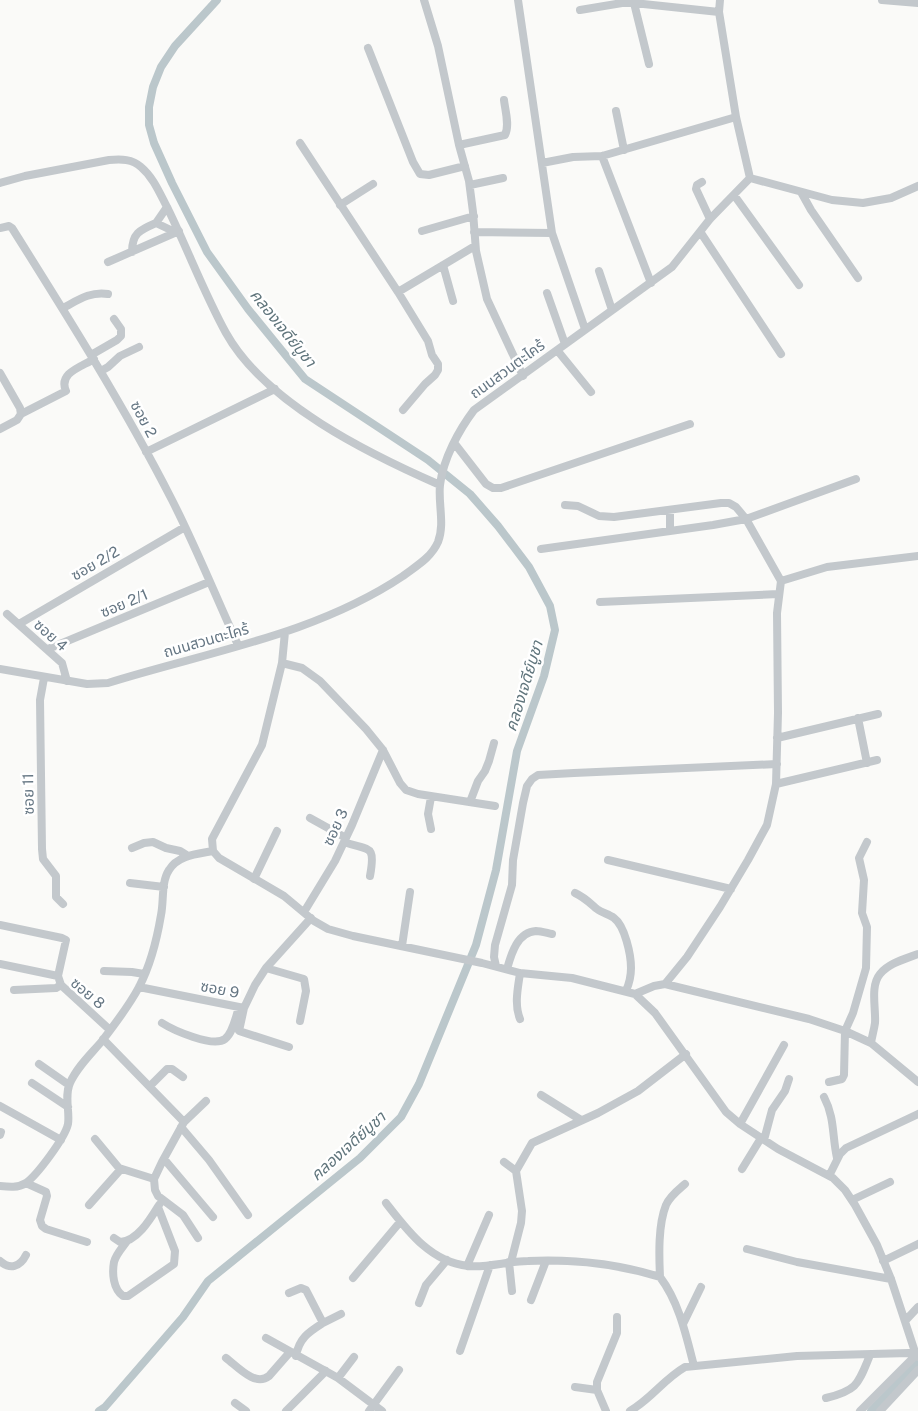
<svg xmlns="http://www.w3.org/2000/svg" width="918" height="1411" font-family="'Public Sans','Noto Sans Thai',sans-serif">
<style>
.lines{fill:none;stroke-linecap:round;stroke-linejoin:round}
.canal{stroke:#bbc7cb;stroke-width:8}
.minor{stroke:#c3c8cc;stroke-width:8}
.labels{text-anchor:middle;dominant-baseline:central;stroke-width:5;stroke-linejoin:round;paint-order:stroke}
.street-label{font-size:15px;fill:#657683;stroke:#fff}
.water-label{font-size:16px;font-style:italic;fill:#60757c;stroke:#fff}
</style>
<rect width="100%" height="100%" fill="#fafaf8"/>
<g class="lines">
<!-- canal -->
<path class="canal" d="M 99,1411 L 105,1407 L 183,1317 L 208,1281 L 360,1158 L 401,1117 L 419,1084 L 476,945 L 496,870 L 517,751 L 544,676 L 555,630 L 550,606 L 529,567 L 498,526 L 470,494 L 428,460 L 305,379 L 248,309 L 207,252 L 172,183 L 154,143 L 149,125 L 149,107 L 153,87 L 161,67 L 175,46 L 217,0
M 871,1411 L 916,1364"/>
<!-- minor -->
<path class="minor" d="M 424,0 L 438,46 L 459,145 L 469,181 L 473,212 L 476,251 L 487,299 L 523,376
M 518,0 L 552,233
M 720,0 L 719,12 L 736,117 L 750,178
M 882,0 L 918,3
M 634,3 L 649,64
M 580,10 L 622,3 L 634,3 L 719,12
M 368,48 L 413,162 L 420,174 L 429,175 L 465,166
M 616,111 L 624,150
M 300,143 L 398,292 L 475,246
M 459,145 L 505,135 C 510,125 505,110 504,100
M 602,156 L 651,283
M 542,163 L 573,157 L 602,156 L 736,117
M 702,182 L 697,185 L 696,189 L 710,219
M 0,183 L 25,176 L 109,160 C 122,159 132,159 141,167 C 154,178 160,194 168,209 C 188,250 204,293 226,333 C 265,403 369,454 440,485
M 470,185 L 503,178
M 801,192 L 811,210 L 858,278
M 734,195 L 799,285
M 340,205 L 373,184
M 156,223 L 167,207
M 0,228 L 9,226 L 12,228 C 68,317 124,406 172,500 C 196,547 216,597 238,645
M 422,231 L 474,216
M 474,232 L 552,233 L 585,329
M 701,233 L 781,354
M 132,252 C 132,233 140,230 156,223 L 175,232
M 108,262 L 179,231
M 443,265 L 453,301
M 599,271 L 612,310
M 398,292 L 428,341 L 432,355 L 438,364 L 438,370 L 435,375 L 425,384 L 403,410
M 547,293 L 565,344
M 63,308 C 78,300 91,291 108,294
M 557,350 L 591,392
M 91,355 L 117,340 L 121,336 L 121,329 L 114,319
M 101,371 L 108,367 L 120,356 L 139,347
M 0,373 L 20,408 L 21,414
M 0,429 L 17,420 L 21,414 L 66,391 C 58,373 81,367 94,359
M 455,444 L 486,484 L 493,488 L 501,488 L 690,424
M 146,452 L 275,389
M 565,505 L 578,506 L 599,516 L 614,517 L 721,503 L 729,503 L 736,507 L 746,519 L 781,581 L 777,613 L 778,713 L 776,784 L 767,825 L 748,860 L 720,907 L 687,957 L 665,984
M 670,510 L 670,531
M 541,549 L 713,525 L 746,519 L 856,479
M 781,581 L 827,567 L 918,556
M 600,602 L 778,594
M 7,614 L 62,663 L 67,681
M 19,624 L 185,527
M 285,632 L 282,663 L 262,745 L 212,839 L 213,851 L 219,858 L 284,896 L 314,921 L 328,929 L 353,936 L 482,963 L 520,973 L 572,978 L 635,994 L 655,1013 L 726,1112 L 740,1124 L 778,1149 L 833,1178 L 845,1190 L 855,1205 L 877,1245 L 891,1279 L 916,1355 L 860,1411
M 48,649 L 209,582
M 282,663 L 302,668 L 320,681 L 366,729 L 383,750 L 400,783 L 406,790 L 418,794 L 495,806
M 0,669 L 87,684 L 108,683 C 207,652 315,635 403,576 C 416,566 431,558 438,542 C 445,524 438,504 440,485 C 443,459 459,430 474,410 L 672,267 L 710,219 L 750,178 L 832,200 L 863,203 L 891,198 L 918,186
M 44,678 L 40,700 L 42,849 L 43,859 L 56,876 L 56,897 L 63,904
M 858,718 L 867,763
M 777,738 L 878,714
M 776,784 L 877,760
M 470,802 L 478,781 L 485,771 L 489,761 L 494,743
M 310,818 L 346,838
M 431,829 L 428,814 L 431,797
M 344,842 C 369,851 376,843 370,876
M 132,848 L 144,843 L 153,842 L 166,848 L 180,851 L 188,856
M 608,860 L 731,889
M 254,879 L 277,831
M 130,883 L 164,887
M 575,893 C 584,897 590,903 597,909 C 602,913 609,914 614,918 C 625,926 631,955 631,968 C 631,976 629,984 626,991
M 304,912 L 335,861 L 352,825 L 383,750
M 0,925 L 62,938 L 66,940 L 58,976 L 61,985
M 402,946 L 410,892
M 0,964 L 58,976
M 496,966 L 494,957 L 495,945 L 512,885 L 513,860 L 523,803 L 527,786 L 532,779 L 538,775 L 574,773 L 777,764
M 266,968 L 304,979 L 306,991 L 300,1021
M 507,969 C 511,955 517,932 536,931 C 541,931 547,933 552,934
M 104,971 L 132,972 L 144,974
M 139,987 L 244,1008 L 255,985 L 266,968 L 311,918
M 14,990 L 56,988 L 61,985 L 110,1030
M 635,994 L 654,986 L 665,984 L 809,1019 L 845,1031 L 871,1043 L 918,1082
M 244,1008 L 239,1031 L 289,1047
M 520,1019 C 514,1004 518,988 520,973
M 162,1023 C 173,1030 213,1048 225,1039 C 233,1033 236,1016 239,1007
M 103,1039 L 184,1122
M 871,1043 C 872,1036 874,1030 875,1023 C 876,1008 870,986 880,974 C 889,963 905,959 918,954
M 39,1064 L 69,1085
M 829,1082 L 842,1079 L 844,1075 L 845,1031 L 853,1013 L 866,968 L 867,927 L 862,913 L 864,880 L 859,858 L 867,842
M 32,1083 L 68,1107
M 150,1086 L 167,1069 L 172,1069 L 183,1077
M 541,1095 L 581,1120
M 824,1097 C 835,1118 832,1136 837,1158
M 0,1106 L 61,1140
M 740,1124 L 784,1045
M 181,1127 L 209,1160 L 248,1215
M 0,1135 L 1,1132
M 95,1139 L 119,1168 L 154,1179
M 764,1140 L 772,1110 L 785,1091 L 789,1079
M 164,1159 L 213,1217
M 504,1162 L 516,1171
M 742,1169 L 761,1138
M 829,1176 L 840,1154 L 846,1148 L 918,1114
M 26,1183 L 46,1192 L 47,1196 L 40,1220 L 42,1226 L 46,1229 L 87,1242
M 0,1186 C 9,1187 18,1188 26,1183 C 37,1175 65,1138 68,1124 C 70,1111 64,1096 70,1083 C 77,1067 91,1054 102,1041 C 115,1024 129,1006 139,987 C 150,966 157,939 161,915 C 164,901 161,882 169,870 C 178,855 198,854 213,851
M 852,1200 L 890,1182
M 386,1203 C 407,1230 430,1262 468,1266 C 488,1268 508,1261 528,1261 C 572,1259 618,1264 660,1277 C 679,1302 686,1335 694,1366
M 89,1205 L 121,1169
M 114,1238 L 120,1242 C 137,1242 151,1218 159,1205
M 198,1238 L 183,1215 L 158,1196 L 155,1190 L 154,1179 L 162,1162 L 184,1122 L 206,1101
M 127,1241 C 123,1247 116,1254 114,1262 C 112,1273 113,1289 123,1296 L 128,1296 L 174,1264 L 175,1251 L 158,1207
M 747,1249 L 797,1262 L 891,1279
M 0,1261 C 10,1270 20,1267 26,1255
M 883,1261 L 918,1244
M 509,1262 L 512,1291
M 511,1262 L 521,1223 L 522,1211 L 516,1171 L 532,1143 L 598,1113 L 638,1091 L 686,1054
M 467,1266 L 489,1215
M 660,1277 C 659,1255 658,1225 666,1205 C 670,1196 678,1190 685,1184
M 353,1278 L 400,1222
M 289,1293 L 301,1288 L 306,1290 L 323,1323 C 309,1332 299,1338 296,1356
M 531,1300 L 546,1261
M 419,1303 L 426,1285 L 447,1260
M 905,1321 L 918,1307
M 323,1323 L 341,1314
M 683,1324 L 701,1287
M 266,1338 L 338,1378 L 382,1411
M 460,1351 L 490,1265
M 226,1358 C 238,1367 255,1387 269,1376 L 290,1352
M 338,1378 L 354,1357
M 575,1387 L 597,1390
M 826,1398 C 858,1390 858,1384 870,1355
M 235,1403 L 246,1411
M 286,1411 L 326,1371
M 369,1411 L 399,1370
M 606,1411 L 597,1390 L 597,1382 L 617,1333 L 617,1317
M 630,1411 C 651,1399 664,1379 685,1367 L 797,1356 L 909,1353 L 918,1357
M 880,1411 L 918,1370"/>
</g>
<g class="labels">
<!-- street labels -->
<g class="street-label">
<text transform="translate(507 369) rotate(-36)">ถนนสวนตะไคร้</text>
<text transform="translate(144 419) rotate(62)">ซอย 2</text>
<text transform="translate(95 563) rotate(-30)">ซอย 2/2</text>
<text transform="translate(124 603) rotate(-23)">ซอย 2/1</text>
<text transform="translate(51 635) rotate(42)">ซอย 4</text>
<text transform="translate(206 640) rotate(-16)">ถนนสวนตะไคร้</text>
<text transform="translate(28 794) rotate(-91)">ซอย 11</text>
<text transform="translate(335 827) rotate(-65)">ซอย 3</text>
<text transform="translate(220 989) rotate(11)">ซอย 9</text>
<text transform="translate(88 993) rotate(40)">ซอย 8</text>
</g>
<!-- water labels -->
<g class="water-label">
<text transform="translate(283 328) rotate(51)">คลองเจดีย์บูชา</text>
<text transform="translate(524 686) rotate(-73)">คลองเจดีย์บูชา</text>
<text transform="translate(348 1146) rotate(-42)">คลองเจดีย์บูชา</text>
</g>
</g>
</svg>
